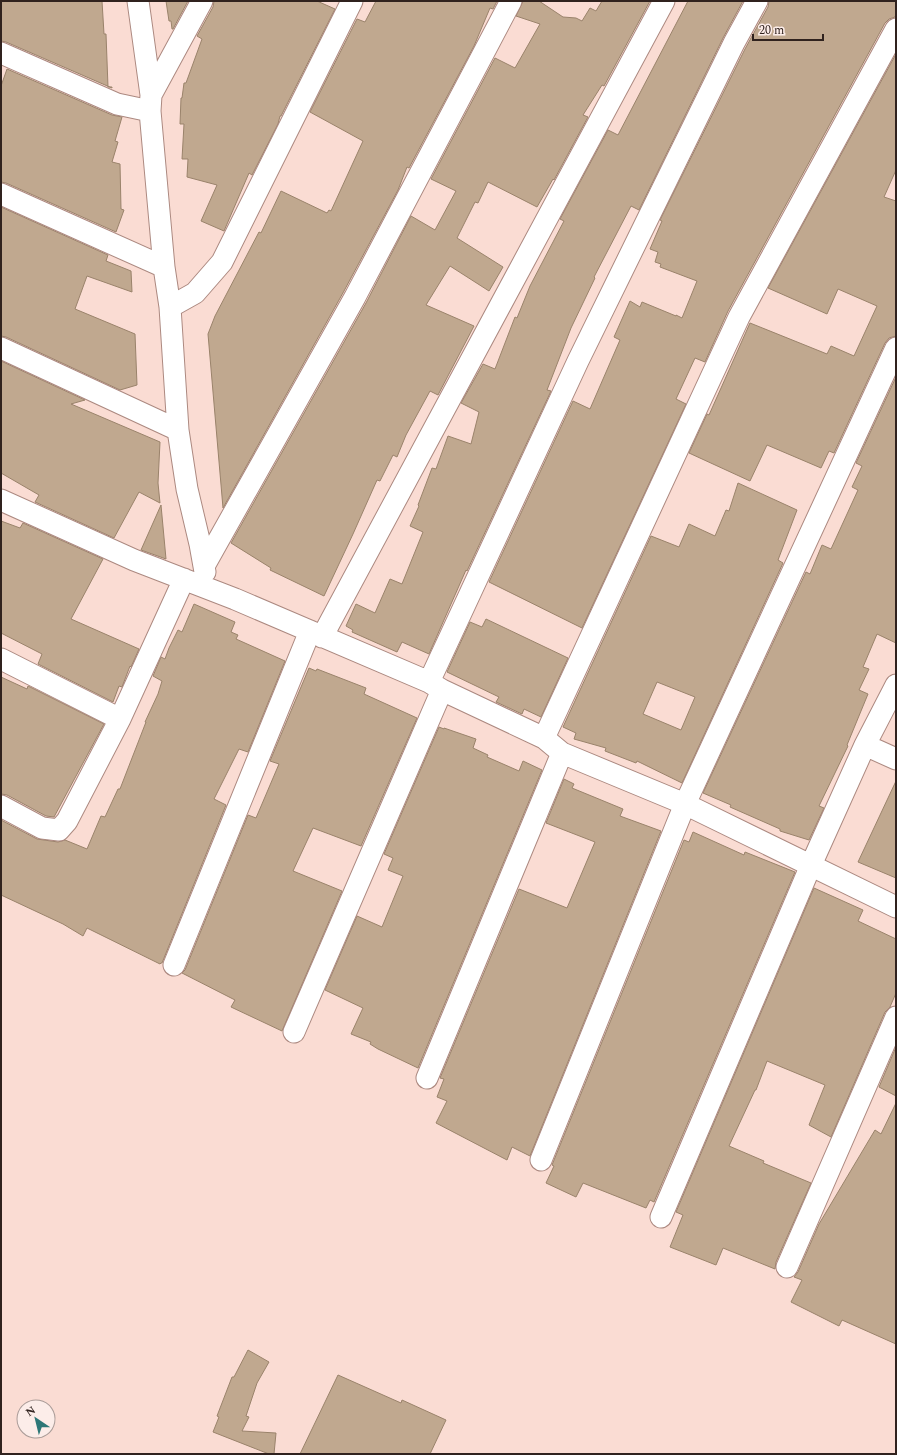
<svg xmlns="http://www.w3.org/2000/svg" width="897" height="1455" font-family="Spectral,serif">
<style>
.building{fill:#c0a88f;stroke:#9a836b;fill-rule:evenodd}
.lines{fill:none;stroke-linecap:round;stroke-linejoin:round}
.minor-casing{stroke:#ac8980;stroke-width:23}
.minor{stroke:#fff;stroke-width:21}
</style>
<rect width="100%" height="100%" fill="#fadcd3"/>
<!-- building -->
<path class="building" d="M 1,1 L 102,1 L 104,34 L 106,34 L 108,87 L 112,87 L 112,88 L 6,42 L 1,41 Z
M 166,1 L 188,1 L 173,29 L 172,29 L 171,21 L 169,21 Z
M 214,1 L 317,1 L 335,9 L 281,116 L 280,116 L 278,124 L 252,175 L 249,173 L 224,231 L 201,221 L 217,185 L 187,177 L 188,159 L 182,159 L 184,124 L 180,124 L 181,98 L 182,98 L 184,83 L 186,83 L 202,39 L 197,36 L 213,7 Z
M 376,1 L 497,1 L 493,9 L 490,8 L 474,46 L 409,168 L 407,167 L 398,190 L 344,291 L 223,508 L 208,334 L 215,316 L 259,232 L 261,233 L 281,191 L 327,213 L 329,210 L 331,211 L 363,141 L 310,112 L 357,19 L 365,22 Z
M 523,1 L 539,1 L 563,17 L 576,18 L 582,21 L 590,8 L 596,11 L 602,1 L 650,1 L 604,86 L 602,85 L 583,115 L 588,117 L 554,180 L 553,179 L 537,207 L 488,182 L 478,203 L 475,202 L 457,238 L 503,267 L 489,291 L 450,266 L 426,305 L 474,326 L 438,395 L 430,391 L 406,435 L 397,457 L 393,455 L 380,481 L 377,480 L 353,534 L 324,596 L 270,570 L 271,568 L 231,543 L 366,303 L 411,216 L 435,230 L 456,191 L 431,179 L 495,58 L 515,68 L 540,24 L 516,16 Z
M 688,1 L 743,1 L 723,38 L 639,210 L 631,206 L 594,277 L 595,278 L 571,328 L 547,390 L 551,391 L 467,571 L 466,570 L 429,654 L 402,642 L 397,652 L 352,632 L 353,630 L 346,626 L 356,604 L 375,613 L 390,579 L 402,584 L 423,532 L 410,526 L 419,506 L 418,505 L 432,468 L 436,469 L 448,436 L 471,444 L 479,412 L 461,403 L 483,364 L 495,369 L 515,317 L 517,318 L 530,286 L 564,221 L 560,219 L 608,130 L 618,135 Z
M 769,1 L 896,1 L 896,14 L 895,17 L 889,19 L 885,23 L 728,311 L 705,362 L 695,358 L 676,399 L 686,404 L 582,628 L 489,582 L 573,401 L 590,409 L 620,340 L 614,337 L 630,301 L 640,307 L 642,302 L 676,316 L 676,315 L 682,318 L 697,281 L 660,267 L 661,264 L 655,262 L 658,252 L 650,249 L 662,221 L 660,220 L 745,49 L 768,7 Z
M 896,54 L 896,170 L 884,197 L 896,201 L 896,336 L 889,338 L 885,343 L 834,453 L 829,451 L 821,468 L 767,445 L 750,481 L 689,453 L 707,414 L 709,415 L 750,323 L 827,354 L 831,346 L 854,356 L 877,306 L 838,289 L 827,314 L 768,288 Z
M 7,69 L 112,115 L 122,117 L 115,141 L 118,142 L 112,162 L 120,164 L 121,209 L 124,210 L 116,232 L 6,183 L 1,182 L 1,86 Z
M 1,207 L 108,255 L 106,261 L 131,271 L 132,292 L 87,276 L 75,309 L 135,334 L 137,385 L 120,390 L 6,337 L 1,336 Z
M 1,361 L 85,400 L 71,404 L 160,442 L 158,483 L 160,503 L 139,492 L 114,538 L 35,502 L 39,495 L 1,473 Z
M 896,377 L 896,643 L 877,634 L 863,667 L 869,669 L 859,690 L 868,694 L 847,745 L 848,746 L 819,806 L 824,808 L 809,840 L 780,831 L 780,829 L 730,807 L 731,805 L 703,793 L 806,572 L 810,574 L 822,545 L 831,549 L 858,490 L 852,487 L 862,466 L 856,463 Z
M 738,483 L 797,510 L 778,560 L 783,563 L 682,783 L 637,761 L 636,763 L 605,751 L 606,748 L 574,739 L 576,733 L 563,727 L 651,536 L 679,547 L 689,524 L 715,536 L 726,510 L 729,511 ZM 657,682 L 695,697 L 681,730 L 643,714 Z
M 161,505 L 166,559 L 141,550 Z
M 1,521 L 20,528 L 23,523 L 103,559 L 71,619 L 139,649 L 131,667 L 130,666 L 122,687 L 119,686 L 113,702 L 38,664 L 42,654 L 1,633 Z
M 194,604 L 235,622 L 231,632 L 238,635 L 236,639 L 285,661 L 248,752 L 239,749 L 214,799 L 226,805 L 162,963 L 161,963 L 160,964 L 87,928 L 83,936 L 63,924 L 1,895 L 1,820 L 37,839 L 58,842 L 65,840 L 87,849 L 101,816 L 105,817 L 118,789 L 120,789 L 146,722 L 145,722 L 158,694 L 162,681 L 153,676 L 161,657 L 165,659 L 169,648 L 178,630 L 182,632 Z
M 486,619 L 568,658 L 541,717 L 524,709 L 522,714 L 496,702 L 499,697 L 447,672 L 470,622 L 482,627 Z
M 309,668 L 316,671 L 317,669 L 366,688 L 364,694 L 417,718 L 361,846 L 313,828 L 293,871 L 342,891 L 282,1031 L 231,1007 L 235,1000 L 182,973 L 185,970 L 248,815 L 256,818 L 279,764 L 270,761 Z
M 1,677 L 27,689 L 28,686 L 104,724 L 54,817 L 46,816 L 7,795 L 1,794 Z
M 439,727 L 444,729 L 444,728 L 476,739 L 473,748 L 488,755 L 487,757 L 519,771 L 523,761 L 542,770 L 418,1068 L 378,1049 L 370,1044 L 371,1042 L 351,1034 L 363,1008 L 325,990 L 357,916 L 382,927 L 403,876 L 388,870 L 393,858 L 384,854 Z
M 564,779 L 574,784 L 572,788 L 623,809 L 620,816 L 661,831 L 530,1156 L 512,1147 L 507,1160 L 436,1123 L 447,1101 L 437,1097 L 444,1079 L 440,1078 L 519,889 L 567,908 L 595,842 L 546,823 Z
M 896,781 L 896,878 L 858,862 Z
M 693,832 L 744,855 L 745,852 L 795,872 L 654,1202 L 650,1200 L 646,1208 L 583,1183 L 576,1197 L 546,1183 L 554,1166 L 552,1165 L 684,840 L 689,842 Z
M 814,888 L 863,910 L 858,921 L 896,939 L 896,993 L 890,1007 L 885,1012 L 831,1137 L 809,1125 L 825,1085 L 767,1061 L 756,1090 L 755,1090 L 729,1146 L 764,1161 L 763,1163 L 811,1183 L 776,1262 L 775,1269 L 723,1248 L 716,1265 L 670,1247 L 683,1215 L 676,1212 Z
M 896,1047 L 896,1096 L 879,1087 Z
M 896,1103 L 896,1344 L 842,1320 L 839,1326 L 791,1302 L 802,1280 L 794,1277 L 798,1272 L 819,1224 L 875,1130 L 881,1134 Z
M 248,1350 L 269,1362 L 257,1383 L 246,1416 L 249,1417 L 242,1431 L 276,1433 L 274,1454 L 269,1454 L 213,1432 L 219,1417 L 217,1416 L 232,1377 L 234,1377 Z
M 338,1375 L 401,1403 L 402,1400 L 446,1420 L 430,1454 L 300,1454 Z"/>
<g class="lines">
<!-- minor casing -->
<g class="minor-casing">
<path id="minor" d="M 138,1 L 151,95 L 150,111 L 164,267 L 170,307 L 178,430 L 187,489 L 200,544 L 205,572
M 1,53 L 117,104 L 150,111
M 151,95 L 202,1
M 1,194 L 164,267
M 170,307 L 195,293 L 222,262 L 352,1
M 1,348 L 178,430
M 1,500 L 134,560 L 235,599 L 429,682 L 442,690 L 544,738 L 562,753 L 685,804 L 896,907
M 204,566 L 355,297 L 511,1
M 322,637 L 664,1
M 1,659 L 120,719
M 429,682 L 578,361 L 734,43 L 757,1
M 544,738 L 739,317 L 896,29
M 865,745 L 896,759
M 1,806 L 42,828 L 59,830 L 67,821 L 120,719 L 184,579
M 174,965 L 310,631
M 294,1032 L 442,690
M 427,1078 L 562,753
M 541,1160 L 685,804 L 896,348
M 661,1217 L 811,865 L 865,745 L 896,685
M 787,1267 L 896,1017"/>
</g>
<!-- minor -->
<use href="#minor" class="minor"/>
</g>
<!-- border -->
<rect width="897" height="1455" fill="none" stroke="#30221e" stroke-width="4"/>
<!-- north arrow -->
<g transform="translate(36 1419) rotate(325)"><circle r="19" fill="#fcede9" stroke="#aa9c98"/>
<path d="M0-3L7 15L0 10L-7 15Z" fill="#2d7777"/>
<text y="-6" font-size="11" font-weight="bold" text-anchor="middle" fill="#30221e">N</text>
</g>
<!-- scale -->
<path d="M753 34v6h70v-6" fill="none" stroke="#30221e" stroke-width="2"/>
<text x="759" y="34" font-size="12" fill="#30221e" stroke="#fcede9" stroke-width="3" paint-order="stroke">20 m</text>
</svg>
